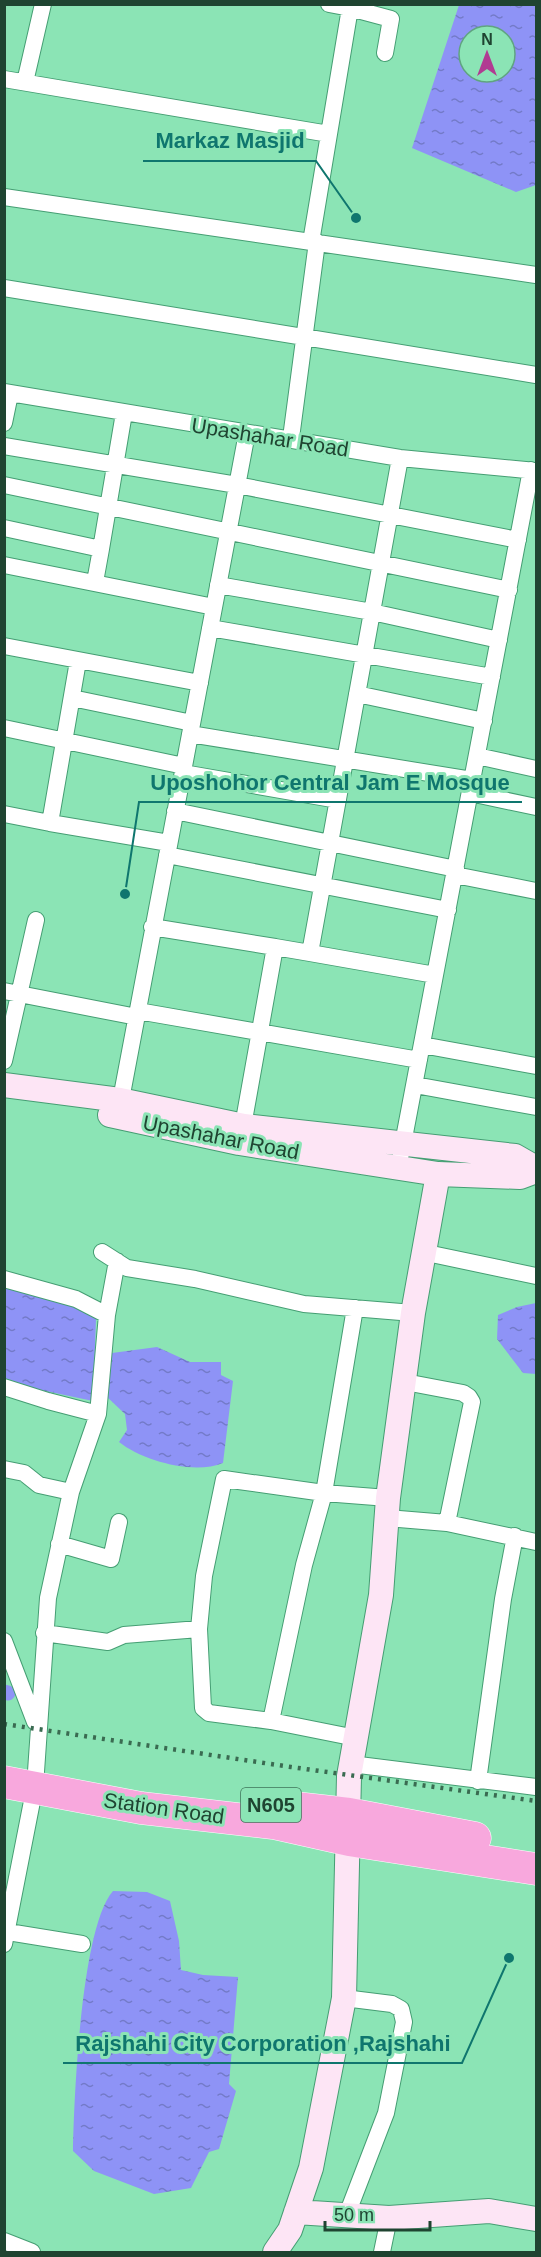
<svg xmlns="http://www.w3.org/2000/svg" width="541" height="2257" font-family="Arial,sans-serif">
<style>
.water{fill:url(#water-ripples);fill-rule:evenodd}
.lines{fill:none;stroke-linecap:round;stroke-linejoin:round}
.canal{stroke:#8e93f6;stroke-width:15}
.street-casing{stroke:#459e73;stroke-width:18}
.secondary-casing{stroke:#459e73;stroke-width:26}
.highway-casing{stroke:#fff;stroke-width:33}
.street{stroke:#fff;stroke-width:16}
.secondary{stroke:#fde5f5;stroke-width:24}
.highway{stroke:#f8a8dd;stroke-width:32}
.rail{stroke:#3a6b51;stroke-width:4.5;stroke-dasharray:3 6;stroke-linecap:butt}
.labels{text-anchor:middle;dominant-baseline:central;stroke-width:6;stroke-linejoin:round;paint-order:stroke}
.shield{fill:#8be4b5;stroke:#3f7459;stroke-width:1.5}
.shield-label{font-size:20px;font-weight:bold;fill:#1f4431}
.street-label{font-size:21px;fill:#1f4431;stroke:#8be4b5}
.leader{fill:none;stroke:#0f766e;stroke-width:2}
.callout-dot{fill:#0f766e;stroke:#8be4b5;stroke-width:2}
.callout-label{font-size:22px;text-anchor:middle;font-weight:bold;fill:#0f766e;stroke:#8be4b5;stroke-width:6;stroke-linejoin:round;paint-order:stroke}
</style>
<defs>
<pattern id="water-ripples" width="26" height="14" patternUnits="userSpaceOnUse" patternTransform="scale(1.5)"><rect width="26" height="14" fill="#8e93f6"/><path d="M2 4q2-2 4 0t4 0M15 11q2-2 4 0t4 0" fill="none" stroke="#737ac8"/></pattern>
</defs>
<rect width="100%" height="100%" fill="#8be4b5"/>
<!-- water -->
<path class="water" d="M 459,5 L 536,5 L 536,185 L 516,192 L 412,148 ZM 469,36 L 505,36 L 505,72 L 469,72 Z
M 4,1287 L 83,1307 L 96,1319 L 93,1401 L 36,1389 L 5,1378 Z
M 536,1303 L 536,1374 L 523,1373 L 497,1339 L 498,1315 L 517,1307 Z
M 157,1347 L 190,1362 L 221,1362 L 221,1375 L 233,1381 L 223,1463 C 194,1475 143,1461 119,1442 L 127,1430 L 125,1414 L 106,1396 L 112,1353 Z
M 113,1891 L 147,1892 L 170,1901 L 179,1941 L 181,1970 L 203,1975 L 238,1977 L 229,2084 L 236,2091 L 219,2149 L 209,2152 L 191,2188 L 154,2194 L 94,2171 L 73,2151 C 74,2098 81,1927 113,1891 Z"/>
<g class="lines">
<!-- canal -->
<path class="canal" d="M 4,1692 L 8,1693"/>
<!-- street casing -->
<g class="street-casing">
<path id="street" d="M 350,8 L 391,19 L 385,53
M 4,79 L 329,134
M 25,82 L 43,4
M 4,197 L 536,275
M 311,242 L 350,8 L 329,4
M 4,288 L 536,375
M 4,392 L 400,458 L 536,471
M 4,423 L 10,394
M 291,438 L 317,242
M 4,446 L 237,485 L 518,540
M 4,485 L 509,590
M 4,528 L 101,549 L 95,582
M 101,549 L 124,413
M 4,565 L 214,607
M 218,585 L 372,612 L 499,640
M 210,628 L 492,677
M 4,646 L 200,683
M 357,694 L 484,721
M 72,698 L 192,723
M 4,728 L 184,766
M 190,734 L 472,780
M 477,756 L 536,769
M 183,773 L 338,800
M 470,793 L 536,807
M 175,811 L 456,869
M 4,814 L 50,823 L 78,661
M 50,823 L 169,843
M 167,855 L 448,910
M 455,875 L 536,891
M 152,927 L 275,947
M 310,953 L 435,975
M 4,991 L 137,1017
M 138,1011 L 419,1060
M 422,1045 L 536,1066
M 4,1061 L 36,920
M 415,1085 L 536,1107
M 119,1110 L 247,433
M 241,1137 L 275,947 L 310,953 L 400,458
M 401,1154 L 531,470
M 102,1252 L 127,1268 L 195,1279 L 304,1304 L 413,1313
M 422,1252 L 536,1276
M 4,1279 L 76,1299 L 107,1315
M 355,1308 L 324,1493 L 224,1479 L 204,1576 L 199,1629 L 203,1708 L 209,1713 L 271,1721 L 356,1738
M 405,1382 L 463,1393 L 469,1397 L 472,1402 L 447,1523
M 4,1387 L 48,1401 L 98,1414
M 4,1469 L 24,1473 L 39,1485 L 71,1492
M 387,1518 L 447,1523 L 536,1542
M 59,1544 L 111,1559 L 119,1522
M 44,1633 L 108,1642 L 124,1635 L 199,1629
M 4,1641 L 35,1722
M 271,1721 L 304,1565 L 324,1493 L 388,1498
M 351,1764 L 536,1787
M 478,1781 L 503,1599 L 515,1536
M 8,1932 L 82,1944
M 4,1944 L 35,1786 L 48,1598 L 71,1492 L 98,1414 L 107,1315 L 117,1261
M 344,1998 L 392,2004 L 401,2009 L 404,2022 L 386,2113 L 346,2217
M 4,2241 L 32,2252
M 382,2252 L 389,2218"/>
</g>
<!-- secondary casing -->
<g class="secondary-casing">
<path id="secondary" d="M 4,1085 L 120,1100 L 244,1126 L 515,1156 L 536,1168
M 110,1115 L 239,1143 L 438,1174 L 520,1177 L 536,1171
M 296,2212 L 389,2218 L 489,2211 L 536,2219
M 275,2252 L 290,2230 L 311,2168 L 344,1998 L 349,1776 L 381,1595 L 388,1498 L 413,1313 L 438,1174"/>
</g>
<!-- highway casing -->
<g class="highway-casing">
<path id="highway" d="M 4,1782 L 141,1808 L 273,1823 L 349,1840 L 536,1869
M 278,1806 L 349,1814 L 475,1838"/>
</g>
<!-- street -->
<use href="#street" class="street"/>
<!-- secondary -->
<use href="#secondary" class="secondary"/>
<!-- highway -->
<use href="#highway" class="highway"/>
<!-- rail -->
<path class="rail" d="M 4,1724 L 291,1767 L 536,1801"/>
</g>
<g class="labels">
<!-- shield labels -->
<rect class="shield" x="241" y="1788" width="60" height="34" rx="4.5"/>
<g class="shield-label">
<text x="271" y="1805">N605</text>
</g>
<!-- street labels -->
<g class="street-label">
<text transform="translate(270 437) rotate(9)">Upashahar Road</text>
<text transform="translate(221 1137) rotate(11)">Upashahar Road</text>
<text transform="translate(164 1808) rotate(8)">Station Road</text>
</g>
</g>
<!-- callouts -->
<path class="leader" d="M356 218L316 161H143M125 894L139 802H522M509 1958L462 2063H63"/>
<g class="callout-dot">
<circle cx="356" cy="218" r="6"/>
<circle cx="125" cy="894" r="6"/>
<circle cx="509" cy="1958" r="6"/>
</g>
<g class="callout-label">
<text x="230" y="148">Markaz Masjid</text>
<text x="330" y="790">Uposhohor Central Jam E Mosque</text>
<text x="263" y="2051">Rajshahi City Corporation ,Rajshahi</text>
</g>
<!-- border -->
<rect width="541" height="2257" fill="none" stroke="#1f4431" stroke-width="12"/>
<!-- north arrow -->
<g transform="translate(487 54)"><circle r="28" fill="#8be4b5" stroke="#60a480" stroke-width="1.5"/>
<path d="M0-4.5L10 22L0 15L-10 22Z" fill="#b13b92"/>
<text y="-9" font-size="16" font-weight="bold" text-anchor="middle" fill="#1f4431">N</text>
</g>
<!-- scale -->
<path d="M325 2221v9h105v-9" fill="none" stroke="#1f4431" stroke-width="3"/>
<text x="334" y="2221" font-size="18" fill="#1f4431" stroke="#8be4b5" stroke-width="4.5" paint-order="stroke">50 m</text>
</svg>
